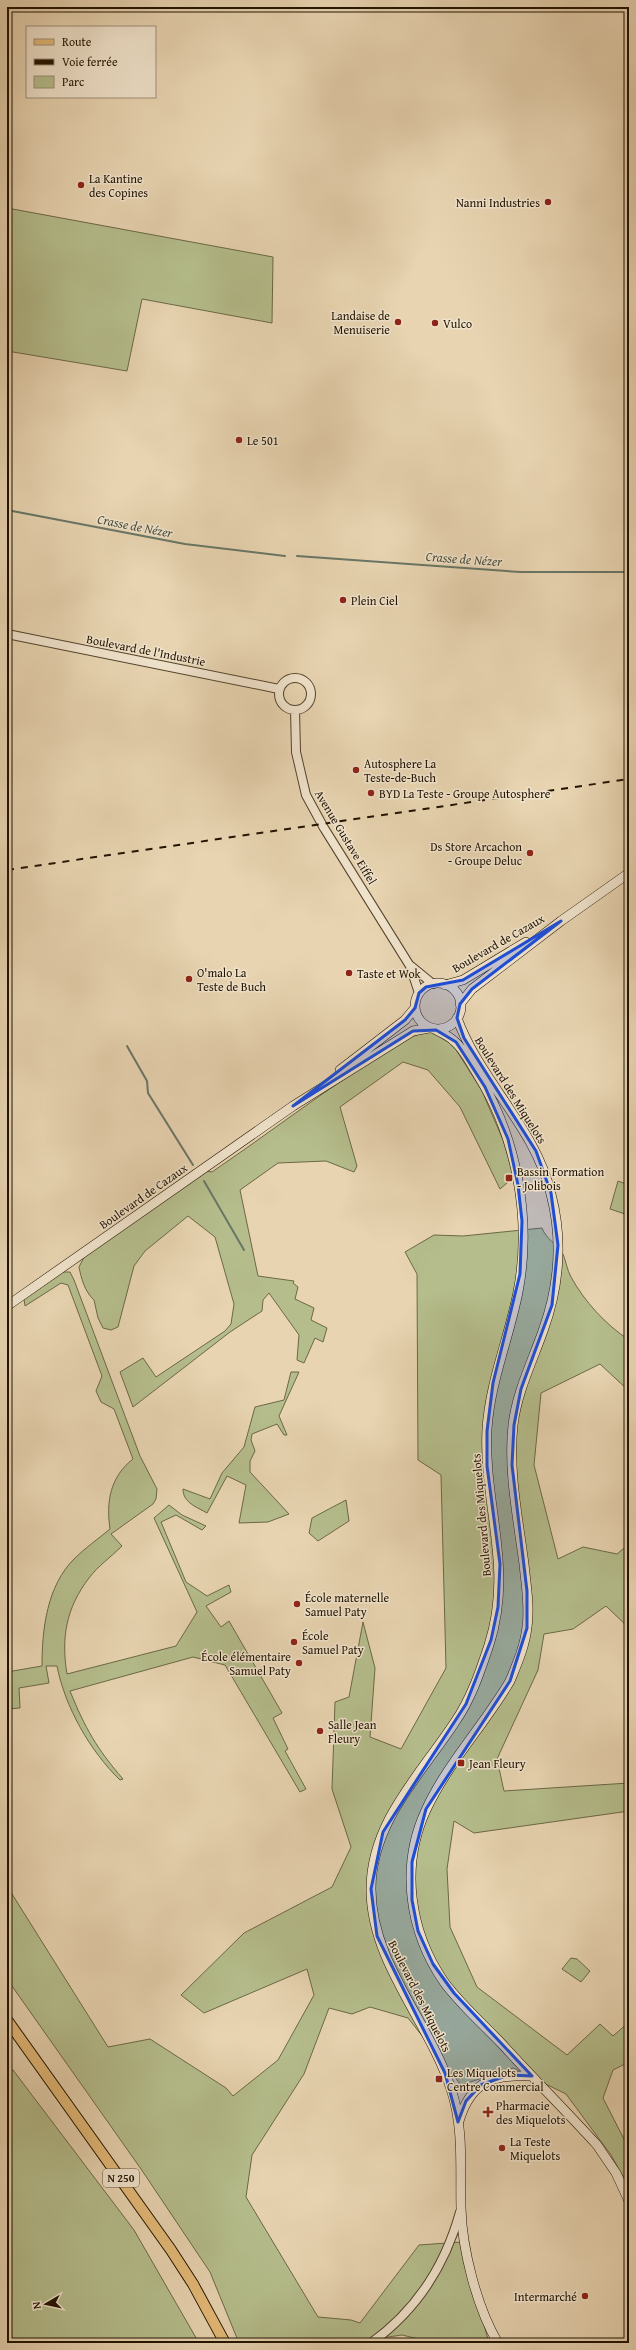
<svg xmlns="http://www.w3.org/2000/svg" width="636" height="2350" font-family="'Gentium Book Plus',serif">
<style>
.green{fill:#b5bd8c;stroke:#6b6846}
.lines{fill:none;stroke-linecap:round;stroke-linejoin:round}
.stream{stroke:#687666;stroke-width:2}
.tertiary-casing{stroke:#53432c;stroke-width:10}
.secondary-casing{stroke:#211300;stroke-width:10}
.primary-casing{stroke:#211300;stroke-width:12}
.tertiary{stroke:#f0e3cc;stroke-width:8}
.secondary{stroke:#f0e3cc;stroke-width:9}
.primary{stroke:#e4ba78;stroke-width:10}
.rail{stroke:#211300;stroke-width:2;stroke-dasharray:7 7;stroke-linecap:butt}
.marked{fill:#1d4ed8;fill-opacity:0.2;stroke:#1d4ed8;stroke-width:3;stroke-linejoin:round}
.poi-dot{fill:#8f2418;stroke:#f0e3cc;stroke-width:1.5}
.labels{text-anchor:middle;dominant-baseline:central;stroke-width:3;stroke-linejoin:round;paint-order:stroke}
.shield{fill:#f0e3cc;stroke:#5f513d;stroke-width:1}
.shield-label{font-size:11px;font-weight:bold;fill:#211300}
.poi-label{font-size:12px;fill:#211300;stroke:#f0e3cc;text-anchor:start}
.street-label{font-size:12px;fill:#211300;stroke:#f0e3cc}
.water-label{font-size:13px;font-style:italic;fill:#4a4d3c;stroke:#f0e3cc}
</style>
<rect width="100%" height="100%" fill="#e8d4b1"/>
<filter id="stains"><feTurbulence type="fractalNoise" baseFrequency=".005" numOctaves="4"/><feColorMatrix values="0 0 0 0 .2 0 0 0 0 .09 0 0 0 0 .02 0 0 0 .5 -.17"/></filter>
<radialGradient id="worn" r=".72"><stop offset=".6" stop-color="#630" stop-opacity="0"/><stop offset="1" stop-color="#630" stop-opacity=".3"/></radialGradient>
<!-- green -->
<path class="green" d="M 7,208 L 273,257 L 272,323 L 142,299 L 127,371 L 7,351 Z
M 432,1032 L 453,1045 L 482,1091 L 503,1140 L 514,1177 L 500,1189 L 460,1107 L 428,1070 L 403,1062 L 340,1107 L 357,1166 L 354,1172 L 326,1161 L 278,1163 L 240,1190 L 258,1276 L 294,1281 L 293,1283 L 298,1287 L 295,1299 L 314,1308 L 311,1320 L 327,1328 L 323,1342 L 315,1338 L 304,1363 L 297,1360 L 299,1335 L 269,1293 L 263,1300 L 262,1311 L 230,1332 L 133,1407 L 120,1372 L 143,1358 L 156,1377 L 225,1331 L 231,1324 L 234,1304 L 215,1237 L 188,1216 L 145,1251 L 134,1266 L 118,1327 L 111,1330 L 103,1328 L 98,1318 L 94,1300 C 85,1292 81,1278 79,1267 L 84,1257 L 206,1171 L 212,1172 C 262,1138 309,1102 359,1069 C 381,1055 405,1034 432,1032 Z
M 618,1181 L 629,1185 L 629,1202 L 625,1214 L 610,1209 Z
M 542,1228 C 546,1239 557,1244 563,1254 C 566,1261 567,1270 571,1277 C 584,1301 606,1325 629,1340 L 629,1391 L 600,1364 L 541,1393 L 534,1465 L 558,1559 L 583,1547 L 617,1554 L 629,1544 L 629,1628 L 606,1606 L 573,1629 L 544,1634 L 538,1670 L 497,1759 L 504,1791 L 629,1783 L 629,1811 L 474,1833 L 454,1821 L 447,1869 L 450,1927 L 477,1987 L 567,2055 L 600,2024 L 613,2036 L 629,2022 L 629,2062 L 613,2070 L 603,2098 L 629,2149 L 629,2187 L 611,2155 L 566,2094 L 513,2068 L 461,2085 L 408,2018 L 370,2007 L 352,2014 L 329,2008 L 304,2074 L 252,2155 L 246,2197 L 318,2317 L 351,2320 L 360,2323 L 419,2245 L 461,2242 L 489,2343 L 435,2343 L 402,2335 L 347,2343 L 239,2343 L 210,2272 L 141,2169 L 7,1979 L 7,1886 L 108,2047 L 150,2039 L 226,2088 L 233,2096 L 278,2060 L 314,1995 L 307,1969 L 204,2013 L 181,1995 L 244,1933 L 332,1887 L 351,1847 L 332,1789 L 335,1702 L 349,1697 L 363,1622 L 375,1668 L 370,1737 L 401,1749 L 446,1668 L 441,1475 L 418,1460 L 417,1274 L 405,1252 L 434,1235 L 463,1236 Z
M 63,1272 L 70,1272 L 74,1280 L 140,1456 L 157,1489 L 156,1499 L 153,1504 L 111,1534 L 122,1546 C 111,1557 98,1566 89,1578 C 66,1608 61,1638 67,1674 L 176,1646 L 197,1612 L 154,1518 L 169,1505 L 182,1515 L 206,1526 L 202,1530 L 176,1515 L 161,1522 L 186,1582 L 207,1596 L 229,1585 L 231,1592 L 206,1606 L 221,1627 L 229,1621 L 282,1713 L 273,1718 L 288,1749 L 285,1751 L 306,1789 L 300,1792 L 225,1665 L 193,1657 L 70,1691 C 85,1728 97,1749 123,1779 L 120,1780 C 90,1751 65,1707 57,1666 L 46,1666 L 49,1683 L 19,1688 L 20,1708 L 7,1709 L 7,1672 L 42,1666 C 42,1629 47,1586 74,1559 C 85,1548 98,1539 110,1529 C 106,1502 110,1477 133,1459 L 114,1409 L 101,1402 L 96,1391 L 102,1376 L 68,1285 L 61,1283 L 25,1306 L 24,1299 Z
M 291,1372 L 299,1372 L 279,1416 L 287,1435 L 284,1435 L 277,1424 L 252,1434 L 251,1440 L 255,1451 L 250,1461 L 250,1472 L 289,1514 L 268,1522 L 239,1523 L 246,1485 L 227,1476 L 207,1513 C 197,1507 183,1503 183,1489 L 210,1499 L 222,1473 L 244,1447 L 255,1407 L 284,1400 Z
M 346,1500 L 349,1521 L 318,1541 L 309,1533 L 312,1518 Z
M 571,1958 L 577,1959 L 590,1971 L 581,1982 L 562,1969 Z
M 13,2070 L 134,2230 L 199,2343 L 7,2343 L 7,2071 Z"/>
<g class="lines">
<!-- stream -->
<path class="stream" d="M 7,510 L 185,544 L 285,556
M 297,556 L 520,572 L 629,572
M 127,1046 L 147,1081 L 148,1093 L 193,1165
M 204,1181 L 244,1250"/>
<!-- tertiary casing -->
<g class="tertiary-casing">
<path id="tertiary" d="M 7,634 L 279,689
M279 694a16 16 0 1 1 32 0a16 16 0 1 1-32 0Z
M 295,710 L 296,752 L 306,795 L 324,828 L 410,966 L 419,993
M 411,966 L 433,984
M 371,2343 C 417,2310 445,2266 460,2212"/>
</g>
<!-- secondary casing -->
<g class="secondary-casing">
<path id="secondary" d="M415 1006a23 23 0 1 1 46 0a23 23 0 1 1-46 0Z
M 445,985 L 463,980 L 526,942
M 460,1004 L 472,989 L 561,921 L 629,873
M 457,1018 C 480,1081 535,1127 551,1194 C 563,1240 559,1287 543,1331 C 532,1362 517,1392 513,1425 C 508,1471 518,1518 524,1564 C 526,1585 530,1606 527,1627 C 525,1646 517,1664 510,1681 C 485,1724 447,1764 426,1810 C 400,1866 409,1931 444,1982 C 460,2004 483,2024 502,2044 C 533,2078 566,2111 597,2145 L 616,2173 L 629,2201
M 436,1030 C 442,1033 449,1036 454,1041 C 464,1049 471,1064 478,1075 C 517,1138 532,1219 518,1292 C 509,1338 490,1382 487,1429 C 483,1505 514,1567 489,1645 C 480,1672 471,1699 455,1722 C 421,1774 371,1822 371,1889 C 371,1963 429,2021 451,2089 C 464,2127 460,2169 461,2208 C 462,2249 477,2308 498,2343
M 340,1070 L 405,1020 L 415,1008
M 7,1306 L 293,1106 L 413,1031 L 429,1028
M 459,2121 C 471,2081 493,2074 532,2076"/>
</g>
<!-- primary casing -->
<g class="primary-casing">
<path id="primary" d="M 7,2020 L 171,2250 L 193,2284 L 225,2343"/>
</g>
<!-- tertiary -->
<use href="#tertiary" class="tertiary"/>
<!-- secondary -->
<use href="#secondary" class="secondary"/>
<!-- primary -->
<use href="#primary" class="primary"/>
<!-- rail -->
<path class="rail" d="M 7,870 L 629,779"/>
</g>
<!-- marked area -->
<path class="marked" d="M 561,921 L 472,989 L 460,1004 L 457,1018 L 464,1038 L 536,1151 L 551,1193 L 558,1245 L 552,1305 L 521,1389 L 514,1425 L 512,1465 L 527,1591 L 527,1628 L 510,1681 L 426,1809 L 412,1862 L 412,1900 L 418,1931 L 433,1964 L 454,1993 L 532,2076 L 508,2075 L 481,2085 L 466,2101 L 458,2122 L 445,2073 L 377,1936 L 371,1889 L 383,1832 L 466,1704 L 491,1640 L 498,1607 L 500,1564 L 487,1466 L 487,1431 L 493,1383 L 520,1274 L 522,1221 L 518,1185 L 508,1139 L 485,1087 L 456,1042 L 436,1030 L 413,1031 L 293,1106 L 405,1020 L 415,1008 L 419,993 L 426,987 L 463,980 Z"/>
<!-- markers -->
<g class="poi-dot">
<circle cx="81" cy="185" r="4"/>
<circle cx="548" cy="202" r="4"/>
<circle cx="398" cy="322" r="4"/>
<circle cx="435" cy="323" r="4"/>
<circle cx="239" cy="440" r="4"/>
<circle cx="343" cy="600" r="4"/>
<circle cx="356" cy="770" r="4"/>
<circle cx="371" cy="793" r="4"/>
<circle cx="530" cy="853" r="4"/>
<circle cx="349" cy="973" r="4"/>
<circle cx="189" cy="979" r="4"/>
<rect x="505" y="1174" width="8" height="8" rx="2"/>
<circle cx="297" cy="1604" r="4"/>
<circle cx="294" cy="1642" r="4"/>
<circle cx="299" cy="1663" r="4"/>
<circle cx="320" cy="1731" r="4"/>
<rect x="457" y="1759" width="8" height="8" rx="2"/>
<rect x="435" y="2075" width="8" height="8" rx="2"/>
<path d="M486 2106h4v4h4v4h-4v4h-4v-4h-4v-4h4z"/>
<circle cx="502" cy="2148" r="4"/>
<circle cx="585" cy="2296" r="4"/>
</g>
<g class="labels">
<!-- shield labels -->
<rect class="shield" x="103" y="2169" width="36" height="18" rx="3"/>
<g class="shield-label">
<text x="121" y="2178">N 250</text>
</g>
<!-- poi labels -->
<g class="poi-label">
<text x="89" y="178">La Kantine<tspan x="89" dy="14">des Copines</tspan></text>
<text x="540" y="202" text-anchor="end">Nanni Industries</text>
<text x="390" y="315" text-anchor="end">Landaise de<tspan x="390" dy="14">Menuiserie</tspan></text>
<text x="443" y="323">Vulco</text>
<text x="247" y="440">Le 501</text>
<text x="351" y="600">Plein Ciel</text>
<text x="364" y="763">Autosphere La<tspan x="364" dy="14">Teste-de-Buch</tspan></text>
<text x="379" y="793">BYD La Teste - Groupe Autosphere</text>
<text x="522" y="846" text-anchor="end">Ds Store Arcachon<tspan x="522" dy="14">- Groupe Deluc</tspan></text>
<text x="197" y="972">O'malo La<tspan x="197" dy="14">Teste de Buch</tspan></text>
<text x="357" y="973">Taste et Wok</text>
<text x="517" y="1171">Bassin Formation<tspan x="517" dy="14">- Jolibois</tspan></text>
<text x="305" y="1597">École maternelle<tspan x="305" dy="14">Samuel Paty</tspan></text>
<text x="302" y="1635">École<tspan x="302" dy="14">Samuel Paty</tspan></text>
<text x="291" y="1656" text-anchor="end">École élémentaire<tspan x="291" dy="14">Samuel Paty</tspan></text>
<text x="328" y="1724">Salle Jean<tspan x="328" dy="14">Fleury</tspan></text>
<text x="469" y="1763">Jean Fleury</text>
<text x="447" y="2072">Les Miquelots<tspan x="447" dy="14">Centre Commercial</tspan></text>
<text x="496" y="2105">Pharmacie<tspan x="496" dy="14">des Miquelots</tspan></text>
<text x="510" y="2141">La Teste<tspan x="510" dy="14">Miquelots</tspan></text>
<text x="577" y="2296" text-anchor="end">Intermarché</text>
</g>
<!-- street labels -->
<g class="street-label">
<text transform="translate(146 650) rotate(11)">Boulevard de l'Industrie</text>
<text transform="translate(346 837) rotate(59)">Avenue Gustave Eiffel</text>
<text transform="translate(498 943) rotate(-30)">Boulevard de Cazaux</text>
<text transform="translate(511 1090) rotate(58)">Boulevard des Miquelots</text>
<text transform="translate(143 1196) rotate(-35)">Boulevard de Cazaux</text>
<text transform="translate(481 1515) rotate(-95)">Boulevard des Miquelots</text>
<text transform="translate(420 1996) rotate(63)">Boulevard des Miquelots</text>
</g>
<!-- water labels -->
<g class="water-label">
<text transform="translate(135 526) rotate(11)">Crasse de Nézer</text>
<text transform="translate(464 559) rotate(4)">Crasse de Nézer</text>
</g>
</g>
<!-- margin -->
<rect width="636" height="2350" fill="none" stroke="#e8d4b1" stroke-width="24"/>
<rect x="8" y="8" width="620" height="2334" fill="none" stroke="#211300" stroke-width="2"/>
<rect x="12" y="12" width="612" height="2326" fill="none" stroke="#211300"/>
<!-- legend -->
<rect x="26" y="26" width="130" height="72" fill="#f0e3cc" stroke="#9d907a"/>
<rect x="34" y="39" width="20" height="6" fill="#e4ba78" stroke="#9d907a"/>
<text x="62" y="46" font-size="12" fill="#211300">Route</text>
<rect x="34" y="59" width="20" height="6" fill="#211300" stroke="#9d907a"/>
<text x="62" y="66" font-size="12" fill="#211300">Voie ferrée</text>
<rect x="34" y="76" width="20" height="12" fill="#b5bd8c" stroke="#9d907a"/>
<text x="62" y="86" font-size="12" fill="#211300">Parc</text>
<!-- north arrow -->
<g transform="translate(46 2304) rotate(261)" stroke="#f0e3cc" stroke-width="3" paint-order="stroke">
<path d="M0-3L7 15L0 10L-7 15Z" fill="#211300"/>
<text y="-6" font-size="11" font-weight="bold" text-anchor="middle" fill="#211300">N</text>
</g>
<rect width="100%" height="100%" filter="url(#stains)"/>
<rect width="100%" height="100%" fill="url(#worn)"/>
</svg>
